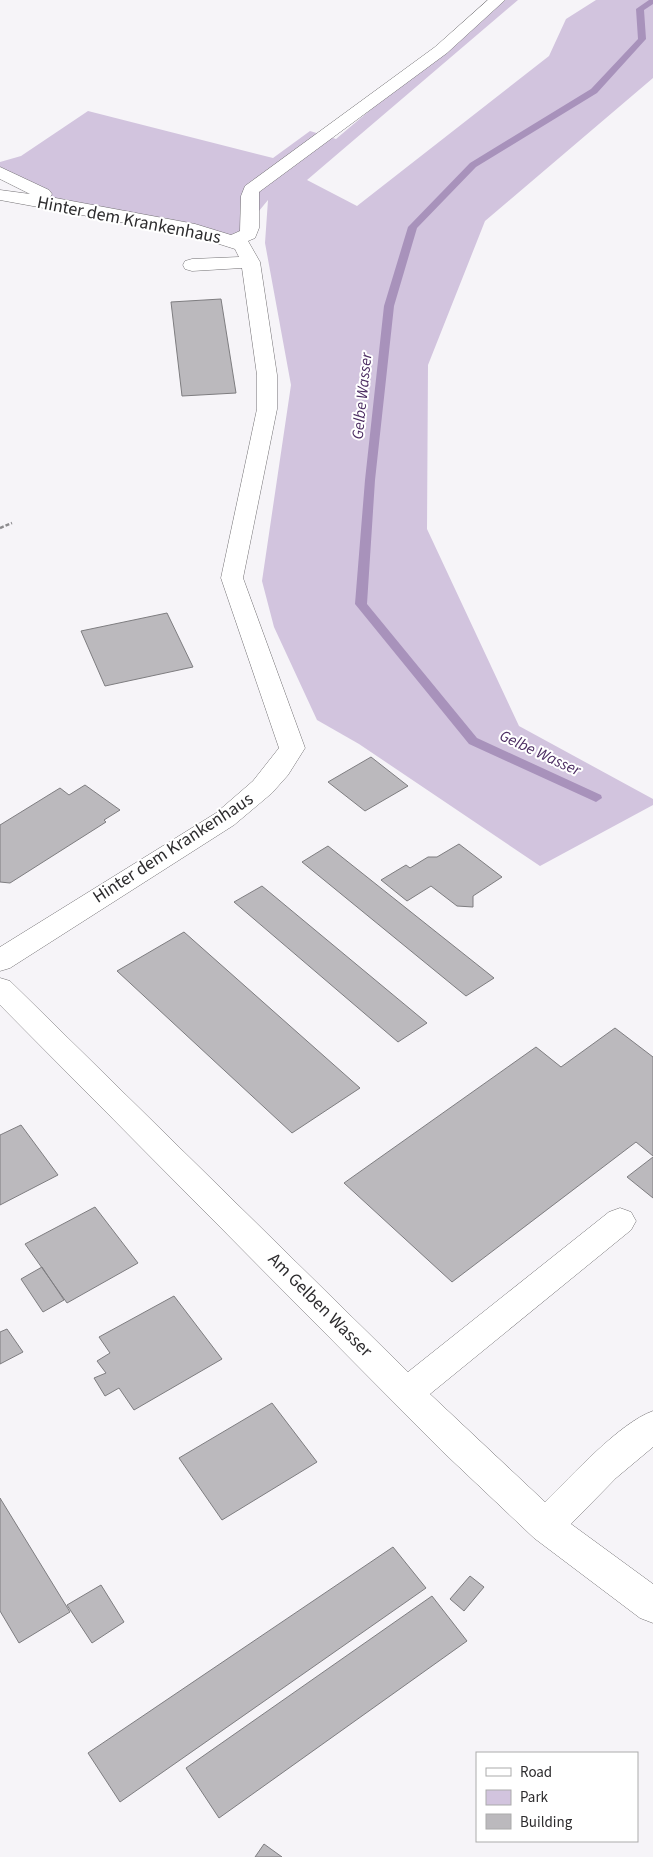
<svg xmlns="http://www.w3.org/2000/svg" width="653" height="1857" font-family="'Source Sans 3',sans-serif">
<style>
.green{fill:#d2c4de}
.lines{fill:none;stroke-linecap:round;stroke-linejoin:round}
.stream{fill:#a892bb;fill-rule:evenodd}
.building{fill:#bbb9bd;stroke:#7e7d80}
.minor-casing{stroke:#737174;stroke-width:1}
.path{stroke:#8c8b8e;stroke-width:2.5;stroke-dasharray:4 2;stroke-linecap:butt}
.minor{fill:#fff;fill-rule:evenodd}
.labels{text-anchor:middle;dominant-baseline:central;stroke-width:4;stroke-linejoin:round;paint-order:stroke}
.far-water-label{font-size:16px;font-style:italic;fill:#4c2d62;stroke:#fff}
.street-label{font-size:18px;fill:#2d2c2e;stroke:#fff}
</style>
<rect width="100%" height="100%" fill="#f6f4f8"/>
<!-- green -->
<path class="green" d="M 500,0 L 518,0 L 307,180 L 357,206 L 549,56 L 566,19 L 596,0 L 653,0 L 653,78 L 485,221 L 428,365 L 427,529 L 519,726 L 653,799 L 653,805 L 540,866 L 359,744 L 317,720 L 274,627 L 262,581 L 291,385 L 265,243 L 268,200 L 234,241 L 65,206 L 0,172 L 0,162 L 21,156 L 88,111 L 273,158 L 310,131 L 336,139 Z"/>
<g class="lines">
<!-- stream -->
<path class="stream" d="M 649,0 L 653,0 L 653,4 L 644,10 L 646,39 L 597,93 L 476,167 L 417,228 L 394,306 L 375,480 L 367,604 L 477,738 L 601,795 L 602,798 L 596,802 L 469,744 L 355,604 L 365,480 L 384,306 L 408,227 L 470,163 L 591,89 L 638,39 L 636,9 Z"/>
</g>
<!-- building -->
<path class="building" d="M 221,299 L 236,393 L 182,396 L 171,302 Z
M 167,613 L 193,667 L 105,686 L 81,631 Z
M 371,757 L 408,786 L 365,811 L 328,782 Z
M 85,785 L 120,810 L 104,820 L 106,822 L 10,883 L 0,882 L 0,825 L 60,788 L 69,795 Z
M 459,844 L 502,877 L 473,896 L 473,907 L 457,906 L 431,886 L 407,901 L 381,880 L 406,865 L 410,868 L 428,857 L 437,857 Z
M 328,846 L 494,978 L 466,996 L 302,862 Z
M 262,886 L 427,1023 L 398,1042 L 234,902 Z
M 184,932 L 360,1088 L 292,1133 L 117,971 Z
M 615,1028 L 653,1057 L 653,1156 L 636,1142 L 452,1282 L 344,1183 L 536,1047 L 561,1067 Z
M 21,1125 L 58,1175 L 0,1205 L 0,1135 Z
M 653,1157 L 653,1198 L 627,1177 Z
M 95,1207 L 138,1263 L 67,1303 L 25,1244 Z
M 42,1267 L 64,1300 L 43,1312 L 21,1279 Z
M 174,1296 L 222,1359 L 134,1410 L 119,1388 L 105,1396 L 94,1378 L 106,1373 L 97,1361 L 110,1353 L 99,1337 Z
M 7,1329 L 23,1352 L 0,1364 L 0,1332 Z
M 272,1403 L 317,1462 L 222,1520 L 179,1458 Z
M 0,1498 L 70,1612 L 19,1643 L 0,1611 Z
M 393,1547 L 426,1588 L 120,1802 L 88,1753 Z
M 470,1576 L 484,1587 L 464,1611 L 450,1599 Z
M 101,1585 L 124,1622 L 92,1643 L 67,1605 Z
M 432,1596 L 467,1641 L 219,1818 L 186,1768 Z
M 264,1844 L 282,1857 L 255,1857 Z"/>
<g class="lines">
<!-- minor casing -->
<g class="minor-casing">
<path id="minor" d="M 488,0 L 505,0 L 447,53 L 259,192 L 259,228 L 255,238 L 248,241 L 260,262 L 277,375 L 277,409 L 243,578 L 305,748 L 288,775 L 272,793 L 234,825 L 10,968 L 0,971 L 0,947 L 216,813 L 253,781 L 279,748 L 221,578 L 257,409 L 257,375 L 242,268 L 192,271 L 185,269 L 183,265 L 185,261 L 192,259 L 239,257 L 235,249 L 191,235 L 0,200 L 0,190 L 30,194 L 0,179 L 0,167 L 49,190 L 52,194 L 50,197 L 195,224 L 231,235 L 240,231 L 241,196 L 245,186 L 435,47 Z
M 0,978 L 10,981 L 408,1372 L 609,1212 L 620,1208 L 631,1212 L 636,1221 L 631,1230 L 430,1394 L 545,1502 C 572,1476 619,1423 653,1411 L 653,1447 L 616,1478 L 571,1524 L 653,1584 L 653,1623 L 640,1618 L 534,1538 L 441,1450 L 0,1005 Z"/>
</g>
<!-- path -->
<path class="path" d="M 0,528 L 12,523"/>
<!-- minor -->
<use href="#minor" class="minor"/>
</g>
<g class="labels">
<!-- far-water labels -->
<g class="far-water-label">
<text transform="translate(362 396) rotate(-84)">Gelbe Wasser</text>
<text transform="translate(540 753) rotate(25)">Gelbe Wasser</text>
</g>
<!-- street labels -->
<g class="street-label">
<text transform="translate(129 220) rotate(11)">Hinter dem Krankenhaus</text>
<text transform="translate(173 848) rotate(-33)">Hinter dem Krankenhaus</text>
<text transform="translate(320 1305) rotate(45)">Am Gelben Wasser</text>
</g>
</g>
<!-- legend -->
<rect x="476" y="1752" width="162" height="90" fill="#ffffff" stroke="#ababab"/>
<rect x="486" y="1768" width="25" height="8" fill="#ffffff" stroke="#ababab"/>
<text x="520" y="1777" font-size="15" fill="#2d2c2e">Road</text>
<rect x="486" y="1790" width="25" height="15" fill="#d2c4de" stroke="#ababab"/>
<text x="520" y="1802" font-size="15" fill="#2d2c2e">Park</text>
<rect x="486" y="1814" width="25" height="15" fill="#bbb9bd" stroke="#ababab"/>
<text x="520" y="1827" font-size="15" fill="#2d2c2e">Building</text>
</svg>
